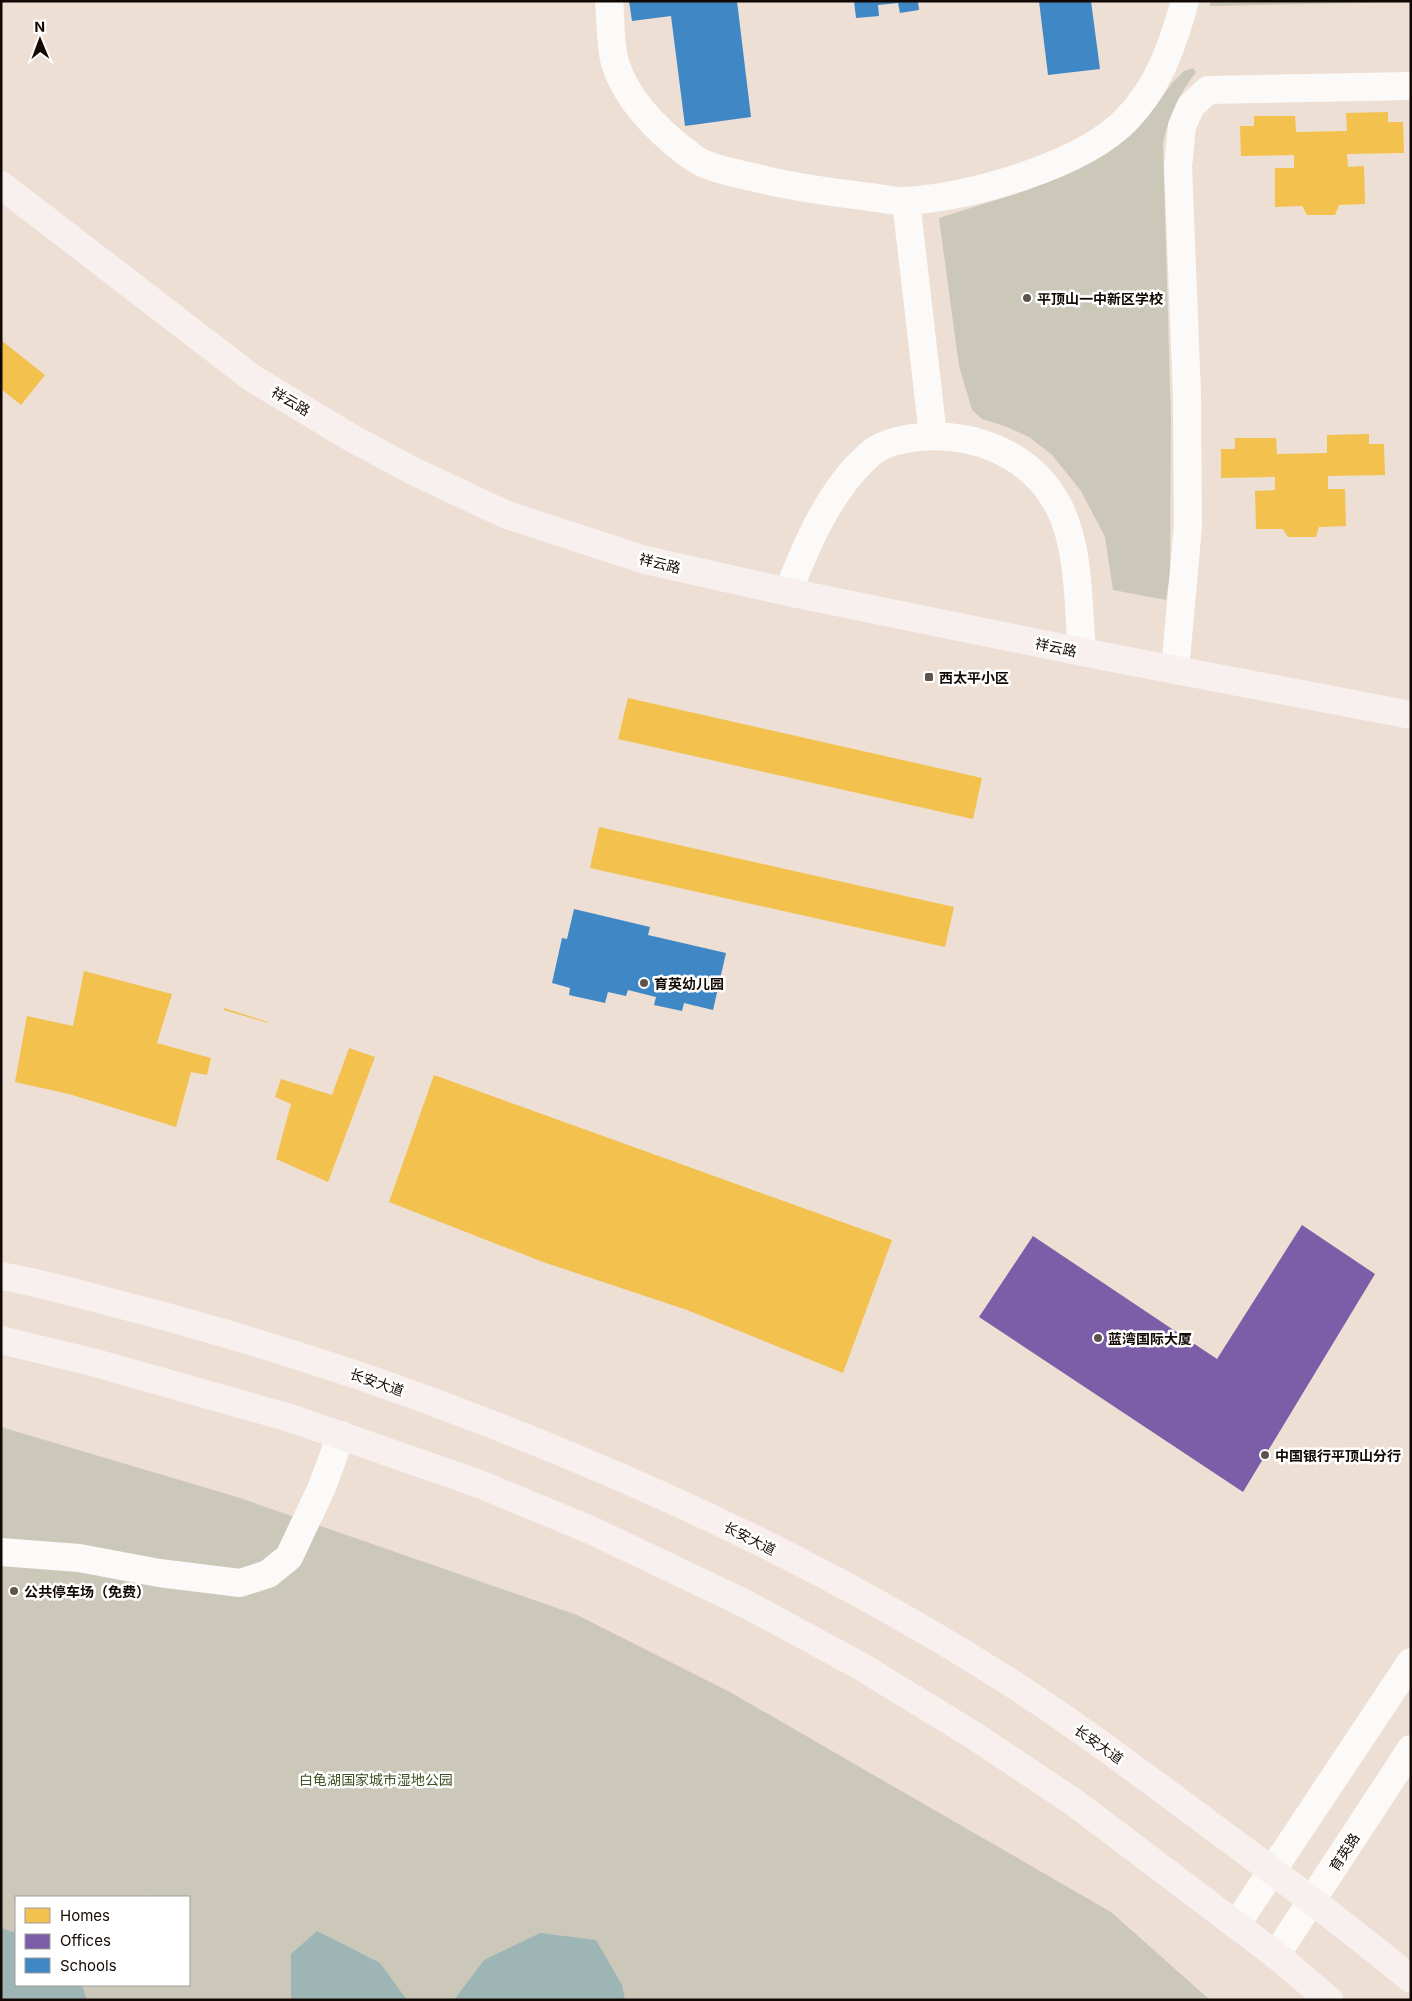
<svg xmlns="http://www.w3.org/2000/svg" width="1412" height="2001" font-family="Inter,'Noto Sans SC',sans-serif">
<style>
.green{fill:#cbc8ba;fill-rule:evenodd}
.water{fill:#9eb5b6}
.homes{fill:#f2c14e}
.offices{fill:#7b5ea7}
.schools{fill:#3f88c5}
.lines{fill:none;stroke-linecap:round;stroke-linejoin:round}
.path{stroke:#c9c5c2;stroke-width:3;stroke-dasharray:1 4;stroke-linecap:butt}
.minor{stroke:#fcfaf9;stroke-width:28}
.major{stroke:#f7f0ef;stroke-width:28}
.poi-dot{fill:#5f544d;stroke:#fff;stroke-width:2}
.labels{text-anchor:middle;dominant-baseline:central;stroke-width:5;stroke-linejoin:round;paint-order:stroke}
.poi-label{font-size:14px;font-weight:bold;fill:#120904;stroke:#fff;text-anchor:start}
.street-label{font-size:14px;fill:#120904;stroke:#fff}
.park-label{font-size:14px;fill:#405224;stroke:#fff}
</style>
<rect width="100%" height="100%" fill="#eedfd4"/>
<!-- green -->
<path class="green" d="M 1210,1 L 1411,1 L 1411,2 L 1210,6 Z
M 1193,68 L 1196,72 C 1179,94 1169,115 1163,143 L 1171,418 L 1170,574 L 1166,600 L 1113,590 L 1105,537 L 1081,491 L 1052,455 L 1029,437 L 1007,427 L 982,419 L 972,410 L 959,366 L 939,218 L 1028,190 L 1093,159 L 1155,107 L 1172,83 L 1184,71 Z
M 1,1427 L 237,1497 L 577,1615 L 728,1691 L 1111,1912 L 1210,2000 L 1,2000 ZM 16,1897 L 189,1897 L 189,1985 L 16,1985 Z"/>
<!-- water -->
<path class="water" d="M 1,1928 L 16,1933 L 16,1985 L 82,1985 L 87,2000 L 1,2000 Z
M 317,1931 L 380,1963 L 407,2000 L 291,2000 L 291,1954 Z
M 540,1933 L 596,1940 L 622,1985 L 625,2000 L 454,2000 L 484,1960 Z"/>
<!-- homes -->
<path class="homes" d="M 1388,112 L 1388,122 L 1403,122 L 1404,153 L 1347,154 L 1348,167 L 1364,166 L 1365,204 L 1339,205 L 1335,215 L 1307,215 L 1302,206 L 1275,207 L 1275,168 L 1294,168 L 1294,155 L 1241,156 L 1240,126 L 1254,126 L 1254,116 L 1295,116 L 1296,132 L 1347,131 L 1346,113 Z
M 1,340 L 45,375 L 21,405 L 1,389 Z
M 1369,434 L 1369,444 L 1384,444 L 1385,475 L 1328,476 L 1328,489 L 1345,489 L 1346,526 L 1319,527 L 1316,537 L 1288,537 L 1283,529 L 1256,529 L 1255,491 L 1275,490 L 1275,477 L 1221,478 L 1221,449 L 1235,449 L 1235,438 L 1276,438 L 1277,454 L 1327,453 L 1327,435 Z
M 628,698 L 982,778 L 973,819 L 618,739 Z
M 599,827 L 954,907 L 945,947 L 590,868 Z
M 84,971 L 172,994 L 157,1043 L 211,1058 L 207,1075 L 191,1072 L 176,1127 L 69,1094 L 15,1082 L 27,1016 L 73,1026 Z
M 224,1008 L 268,1022 L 268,1023 L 224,1010 Z
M 349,1048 L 375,1057 L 328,1182 L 276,1159 L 291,1104 L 275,1097 L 281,1079 L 332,1095 Z
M 434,1075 L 892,1240 L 843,1373 L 687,1310 L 543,1262 L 389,1202 Z"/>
<!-- offices -->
<path class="offices" d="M 1302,1225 L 1375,1274 L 1243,1492 L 979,1317 L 1033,1236 L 1217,1359 Z"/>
<!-- schools -->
<path class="schools" d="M 629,1 L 737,1 L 751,117 L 685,126 L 671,16 L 632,21 Z
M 854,1 L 918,1 L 919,10 L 900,13 L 898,3 L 878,5 L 879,16 L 856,18 Z
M 1039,1 L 1091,1 L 1100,69 L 1048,75 Z
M 574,909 L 650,927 L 648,935 L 726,953 L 713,1010 L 684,1003 L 682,1011 L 654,1005 L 656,997 L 628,990 L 626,996 L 608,992 L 605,1003 L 569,995 L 570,988 L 552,983 L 562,938 L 567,939 Z"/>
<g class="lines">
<!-- path -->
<path class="path" d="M 1,1835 L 60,1863 L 143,1889 L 223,1899 L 382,1862 L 487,1844 L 546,1852 L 604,1867 L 660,1893 L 736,1951 L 781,1980 L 799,2000"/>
<!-- minor -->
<path class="minor" d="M 609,1 C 611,21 610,45 615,63 C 627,101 660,133 691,156 C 707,169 740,174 761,179 C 796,188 833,192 869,197 C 881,198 895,202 907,201 C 972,196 1082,166 1127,119 C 1159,86 1173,44 1185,1
M 906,201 L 933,435
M 788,592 C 807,543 830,489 870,454 C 881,444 899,440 912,438 C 971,430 1031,453 1059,507 C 1080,548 1078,607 1082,652
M 1175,670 L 1188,526 L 1187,394 L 1178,166 L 1182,126 L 1191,106 L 1208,90 L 1411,86
M 1,1552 L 79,1558 L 159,1573 L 240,1583 L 268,1574 L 289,1557 L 322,1487 L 341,1435
M 1236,1925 L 1411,1662
M 1276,1955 L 1411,1749"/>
<!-- major -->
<path class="major" d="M 1,185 L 252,378 L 350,437 L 413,471 L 507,515 L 645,560 L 788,592 L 1082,652 L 1411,715
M 1,1276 C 35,1282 69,1291 102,1300 C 190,1322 277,1348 363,1377 C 581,1453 796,1548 992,1671 C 1058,1712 1120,1758 1182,1804 C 1259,1861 1337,1918 1411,1979
M 1,1340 L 92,1362 L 290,1418 L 477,1483 L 593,1531 L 746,1604 L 862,1667 L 973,1735 L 1075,1803 L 1276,1955 L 1329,2000"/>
</g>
<!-- markers -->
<g class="poi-dot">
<circle cx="1027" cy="298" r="5"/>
<rect x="924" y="672" width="10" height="10" rx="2.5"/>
<circle cx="644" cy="983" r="5"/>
<circle cx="1098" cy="1338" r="5"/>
<circle cx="1265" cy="1455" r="5"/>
<circle cx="14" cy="1591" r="5"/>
</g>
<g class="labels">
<!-- poi labels -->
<g class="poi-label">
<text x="1037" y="298">平顶山一中新区学校</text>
<text x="939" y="677">西太平小区</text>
<text x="654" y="983">育英幼儿园</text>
<text x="1108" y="1338">蓝湾国际大厦</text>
<text x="1275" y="1455">中国银行平顶山分行</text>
<text x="24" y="1591">公共停车场（免费）</text>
</g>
<!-- street labels -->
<g class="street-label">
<text transform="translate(291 401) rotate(31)">祥云路</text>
<text transform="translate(660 563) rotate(14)">祥云路</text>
<text transform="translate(1056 647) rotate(12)">祥云路</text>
<text transform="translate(377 1382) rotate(19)">长安大道</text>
<text transform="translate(750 1538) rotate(27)">长安大道</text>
<text transform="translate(1099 1744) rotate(35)">长安大道</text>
<text transform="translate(1344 1852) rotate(-57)">育英路</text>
</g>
<!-- park labels -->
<g class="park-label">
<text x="376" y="1779">白龟湖国家城市湿地公园</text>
</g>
</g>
<!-- border -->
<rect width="1412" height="2001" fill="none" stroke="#120904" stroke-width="5"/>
<!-- legend -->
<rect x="15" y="1896" width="175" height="90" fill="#ffffff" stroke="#a09d9b"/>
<rect x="25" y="1908" width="25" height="15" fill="#f2c14e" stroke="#a09d9b"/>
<text x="60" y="1921" font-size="15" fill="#120904">Homes</text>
<rect x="25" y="1934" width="25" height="15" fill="#7b5ea7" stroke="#a09d9b"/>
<text x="60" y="1946" font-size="15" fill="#120904">Offices</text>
<rect x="25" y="1958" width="25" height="15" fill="#3f88c5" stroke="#a09d9b"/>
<text x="60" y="1971" font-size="15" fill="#120904">Schools</text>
<!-- north arrow -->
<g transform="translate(40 40) rotate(359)" stroke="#ffffff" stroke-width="4" paint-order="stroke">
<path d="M0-4L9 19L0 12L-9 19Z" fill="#120904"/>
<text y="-8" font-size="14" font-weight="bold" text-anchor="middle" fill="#120904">N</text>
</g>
</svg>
